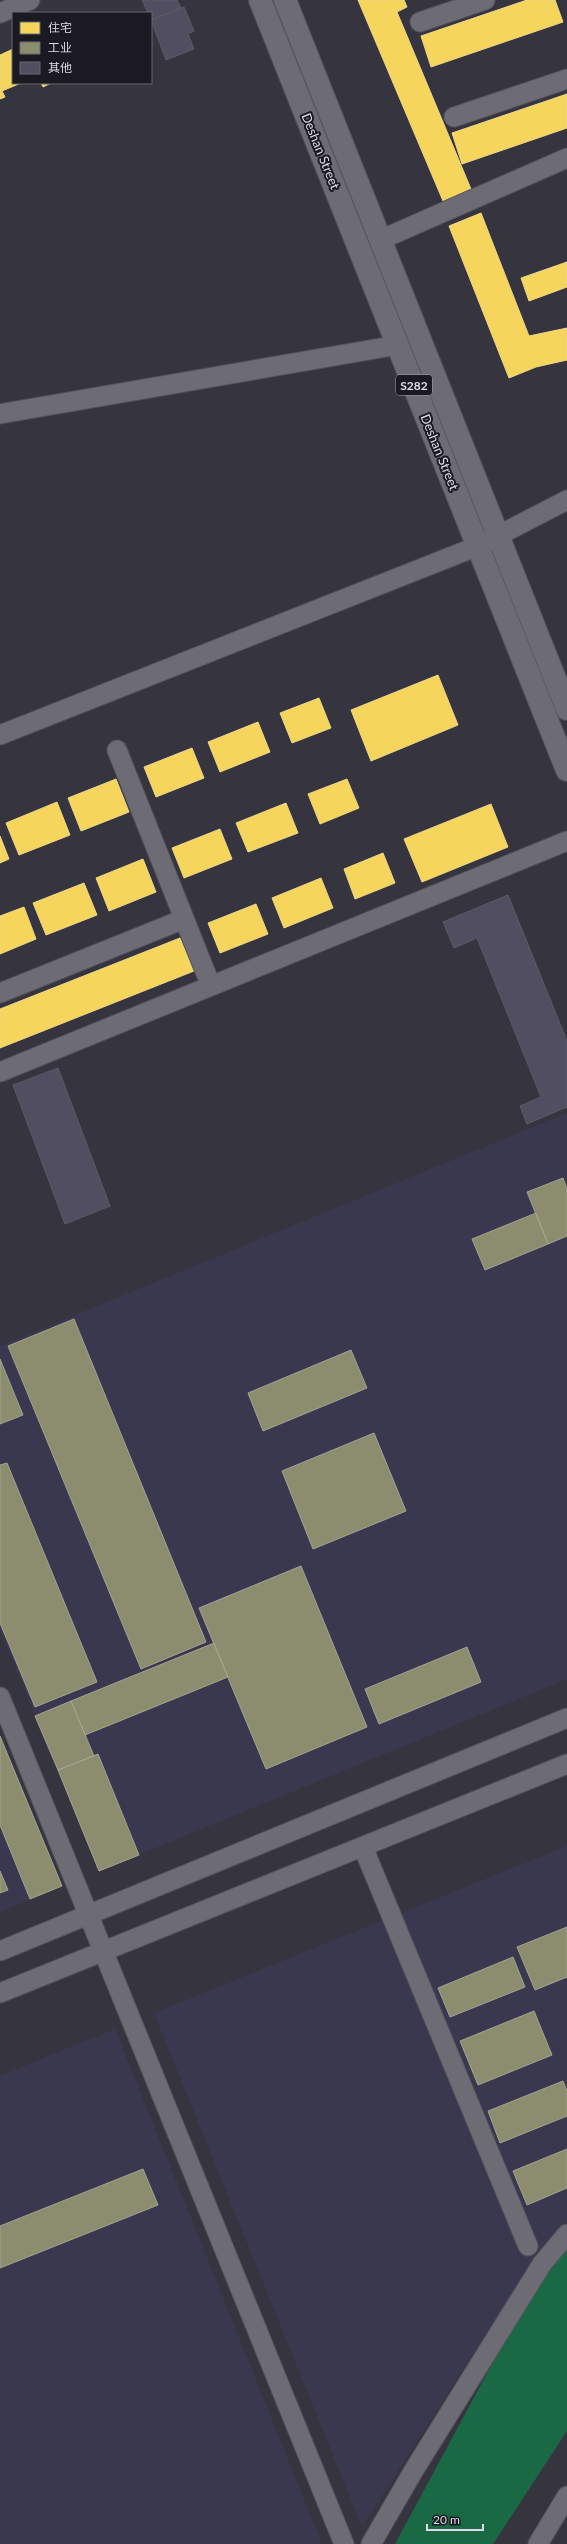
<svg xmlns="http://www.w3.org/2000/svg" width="567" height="2544" font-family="Lato,'Noto Sans SC',sans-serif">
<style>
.built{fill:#3a384f}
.water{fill:#1a6945}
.homes{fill:#f6d55c;stroke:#eed786}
.industry{fill:#8c8c6e;stroke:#a4a493}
.building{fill:#504e60;stroke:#5c5b63}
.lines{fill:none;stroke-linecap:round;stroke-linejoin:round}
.minor-casing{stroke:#54535c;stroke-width:21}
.major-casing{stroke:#54535c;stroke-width:24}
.minor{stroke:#6d6c75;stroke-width:19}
.major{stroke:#6c6b76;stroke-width:22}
.labels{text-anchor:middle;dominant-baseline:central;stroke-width:4;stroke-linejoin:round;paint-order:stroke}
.shield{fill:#1b1a22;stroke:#a3a2ad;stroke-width:1}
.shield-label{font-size:12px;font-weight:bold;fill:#dddce8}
.street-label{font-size:13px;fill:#dddce8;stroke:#1b1a22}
</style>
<rect width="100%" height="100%" fill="#36353f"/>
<!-- built -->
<path class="built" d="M 567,1113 L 567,1679 L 99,1871 L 0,1630 L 0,1346 Z
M 0,1736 L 62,1886 L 0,1912 Z
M 567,1846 L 567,2222 L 527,2270 L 362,2527 L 154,2013 Z
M 115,2029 L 322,2544 L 0,2544 L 0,2076 Z"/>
<!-- water -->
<path class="water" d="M 567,2250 L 567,2431 L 493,2544 L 395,2544 L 532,2290 Z"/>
<!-- homes -->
<path class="homes" d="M 358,0 L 404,0 L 407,7 L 397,12 L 471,189 L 443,201 Z
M 527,0 L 555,0 L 563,22 L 431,67 L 421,36 Z
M 13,49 L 13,83 L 21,83 L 2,91 L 5,97 L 0,99 L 0,55 Z
M 41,83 L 51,83 L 43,87 Z
M 567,94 L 567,128 L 462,164 L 452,133 Z
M 481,213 L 529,336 L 567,328 L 567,360 L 536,367 L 509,378 L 449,226 Z
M 567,262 L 567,287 L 529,301 L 521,278 Z
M 438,675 L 458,725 L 371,761 L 351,710 Z
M 319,698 L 331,728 L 292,743 L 280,713 Z
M 258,722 L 270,752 L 220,772 L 208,742 Z
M 192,748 L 204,778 L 156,797 L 144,767 Z
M 116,779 L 129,812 L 81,831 L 68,798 Z
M 347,779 L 359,808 L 320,824 L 308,794 Z
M 57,802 L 70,835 L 19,855 L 6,823 Z
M 286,803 L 298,833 L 248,852 L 236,823 Z
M 491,804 L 508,847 L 422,882 L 404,839 Z
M 220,829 L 232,859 L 184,878 L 172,848 Z
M 0,836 L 9,859 L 0,863 Z
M 383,853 L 395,883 L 355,899 L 344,869 Z
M 143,859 L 156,892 L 109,911 L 96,878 Z
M 321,878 L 333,908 L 284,928 L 272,898 Z
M 84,883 L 97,915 L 46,935 L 33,903 Z
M 256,904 L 268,934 L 220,953 L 208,923 Z
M 24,907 L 36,939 L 0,954 L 0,916 Z
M 180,938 L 194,971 L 0,1048 L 0,1009 Z"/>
<!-- industry -->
<path class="industry" d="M 563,1178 L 567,1189 L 567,1236 L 548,1244 L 527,1192 Z
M 536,1213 L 548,1244 L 485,1270 L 472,1239 Z
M 74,1319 L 206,1642 L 141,1669 L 8,1346 Z
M 351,1350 L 367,1388 L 263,1431 L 248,1393 Z
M 0,1359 L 23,1415 L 0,1424 Z
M 374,1433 L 406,1511 L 313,1549 L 282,1471 Z
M 7,1463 L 97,1682 L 35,1707 L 0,1623 L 0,1465 Z
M 301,1566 L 367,1727 L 266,1769 L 199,1608 Z
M 214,1643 L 228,1677 L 85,1735 L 71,1701 Z
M 467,1647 L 481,1682 L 379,1724 L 365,1689 Z
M 71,1701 L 94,1756 L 58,1770 L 35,1716 Z
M 0,1736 L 62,1886 L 30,1899 L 0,1825 Z
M 98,1754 L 139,1855 L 99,1871 L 58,1770 Z
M 0,1871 L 8,1890 L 0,1893 Z
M 567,1927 L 567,1977 L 535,1990 L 517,1947 Z
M 513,1957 L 525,1987 L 450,2017 L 438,1988 Z
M 534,2011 L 552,2055 L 478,2085 L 460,2041 Z
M 563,2081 L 567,2091 L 567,2116 L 500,2143 L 488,2111 Z
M 567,2149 L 567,2188 L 527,2205 L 513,2171 Z
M 143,2169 L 158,2205 L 0,2268 L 0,2226 Z"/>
<!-- building -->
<path class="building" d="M 142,0 L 177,0 L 181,8 L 151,20 L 151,13 L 148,13 Z
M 184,7 L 194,31 L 188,34 L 194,49 L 166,60 L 151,20 Z
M 508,895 L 567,1041 L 567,1107 L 527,1124 L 520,1106 L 541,1097 L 477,938 L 454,948 L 443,922 Z
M 58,1068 L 110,1206 L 65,1224 L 13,1085 Z"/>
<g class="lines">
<!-- minor casing -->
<g class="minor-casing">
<path id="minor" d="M 0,13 L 30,0
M 420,22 L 485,0
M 454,117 L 567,79
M 380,240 L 567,158
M 0,414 L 398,345
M 0,735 L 478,546 L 567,500
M 117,750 L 211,986
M 0,993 L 184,919
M 0,1072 L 567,841
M 0,1697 L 344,2544
M 363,1847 L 528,2246
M 0,1951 L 567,1718
M 0,1993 L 567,1764
M 371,2544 L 414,2470 L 542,2264 L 567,2234
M 538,2544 L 567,2496"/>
</g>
<!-- major casing -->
<g class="major-casing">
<path id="major" d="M 260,0 L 567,770
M 285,0 L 567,709"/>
</g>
<!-- minor -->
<use href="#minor" class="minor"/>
<!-- major -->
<use href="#major" class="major"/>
</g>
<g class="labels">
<!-- shield labels -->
<rect class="shield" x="396" y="375" width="36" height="20" rx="3"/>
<g class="shield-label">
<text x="414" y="385">S282</text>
</g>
<!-- street labels -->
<g class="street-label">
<text transform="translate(321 151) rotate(68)">Deshan Street</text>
<text transform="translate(440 452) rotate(68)">Deshan Street</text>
</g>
</g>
<!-- legend -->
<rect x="12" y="12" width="140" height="72" fill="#1b1a22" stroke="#696871"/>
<rect x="20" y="22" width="20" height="12" fill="#f6d55c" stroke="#696871"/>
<text x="48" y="32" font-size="12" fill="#dddce8">住宅</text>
<rect x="20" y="42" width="20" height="12" fill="#8c8c6e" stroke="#696871"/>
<text x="48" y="52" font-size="12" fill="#dddce8">工业</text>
<rect x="20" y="62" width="20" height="12" fill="#504e60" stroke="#696871"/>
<text x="48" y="72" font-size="12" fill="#dddce8">其他</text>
<!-- scale -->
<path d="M427 2524v6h56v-6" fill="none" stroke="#dddce8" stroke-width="2"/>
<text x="433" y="2524" font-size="12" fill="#dddce8" stroke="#1b1a22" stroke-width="3" paint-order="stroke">20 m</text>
</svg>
